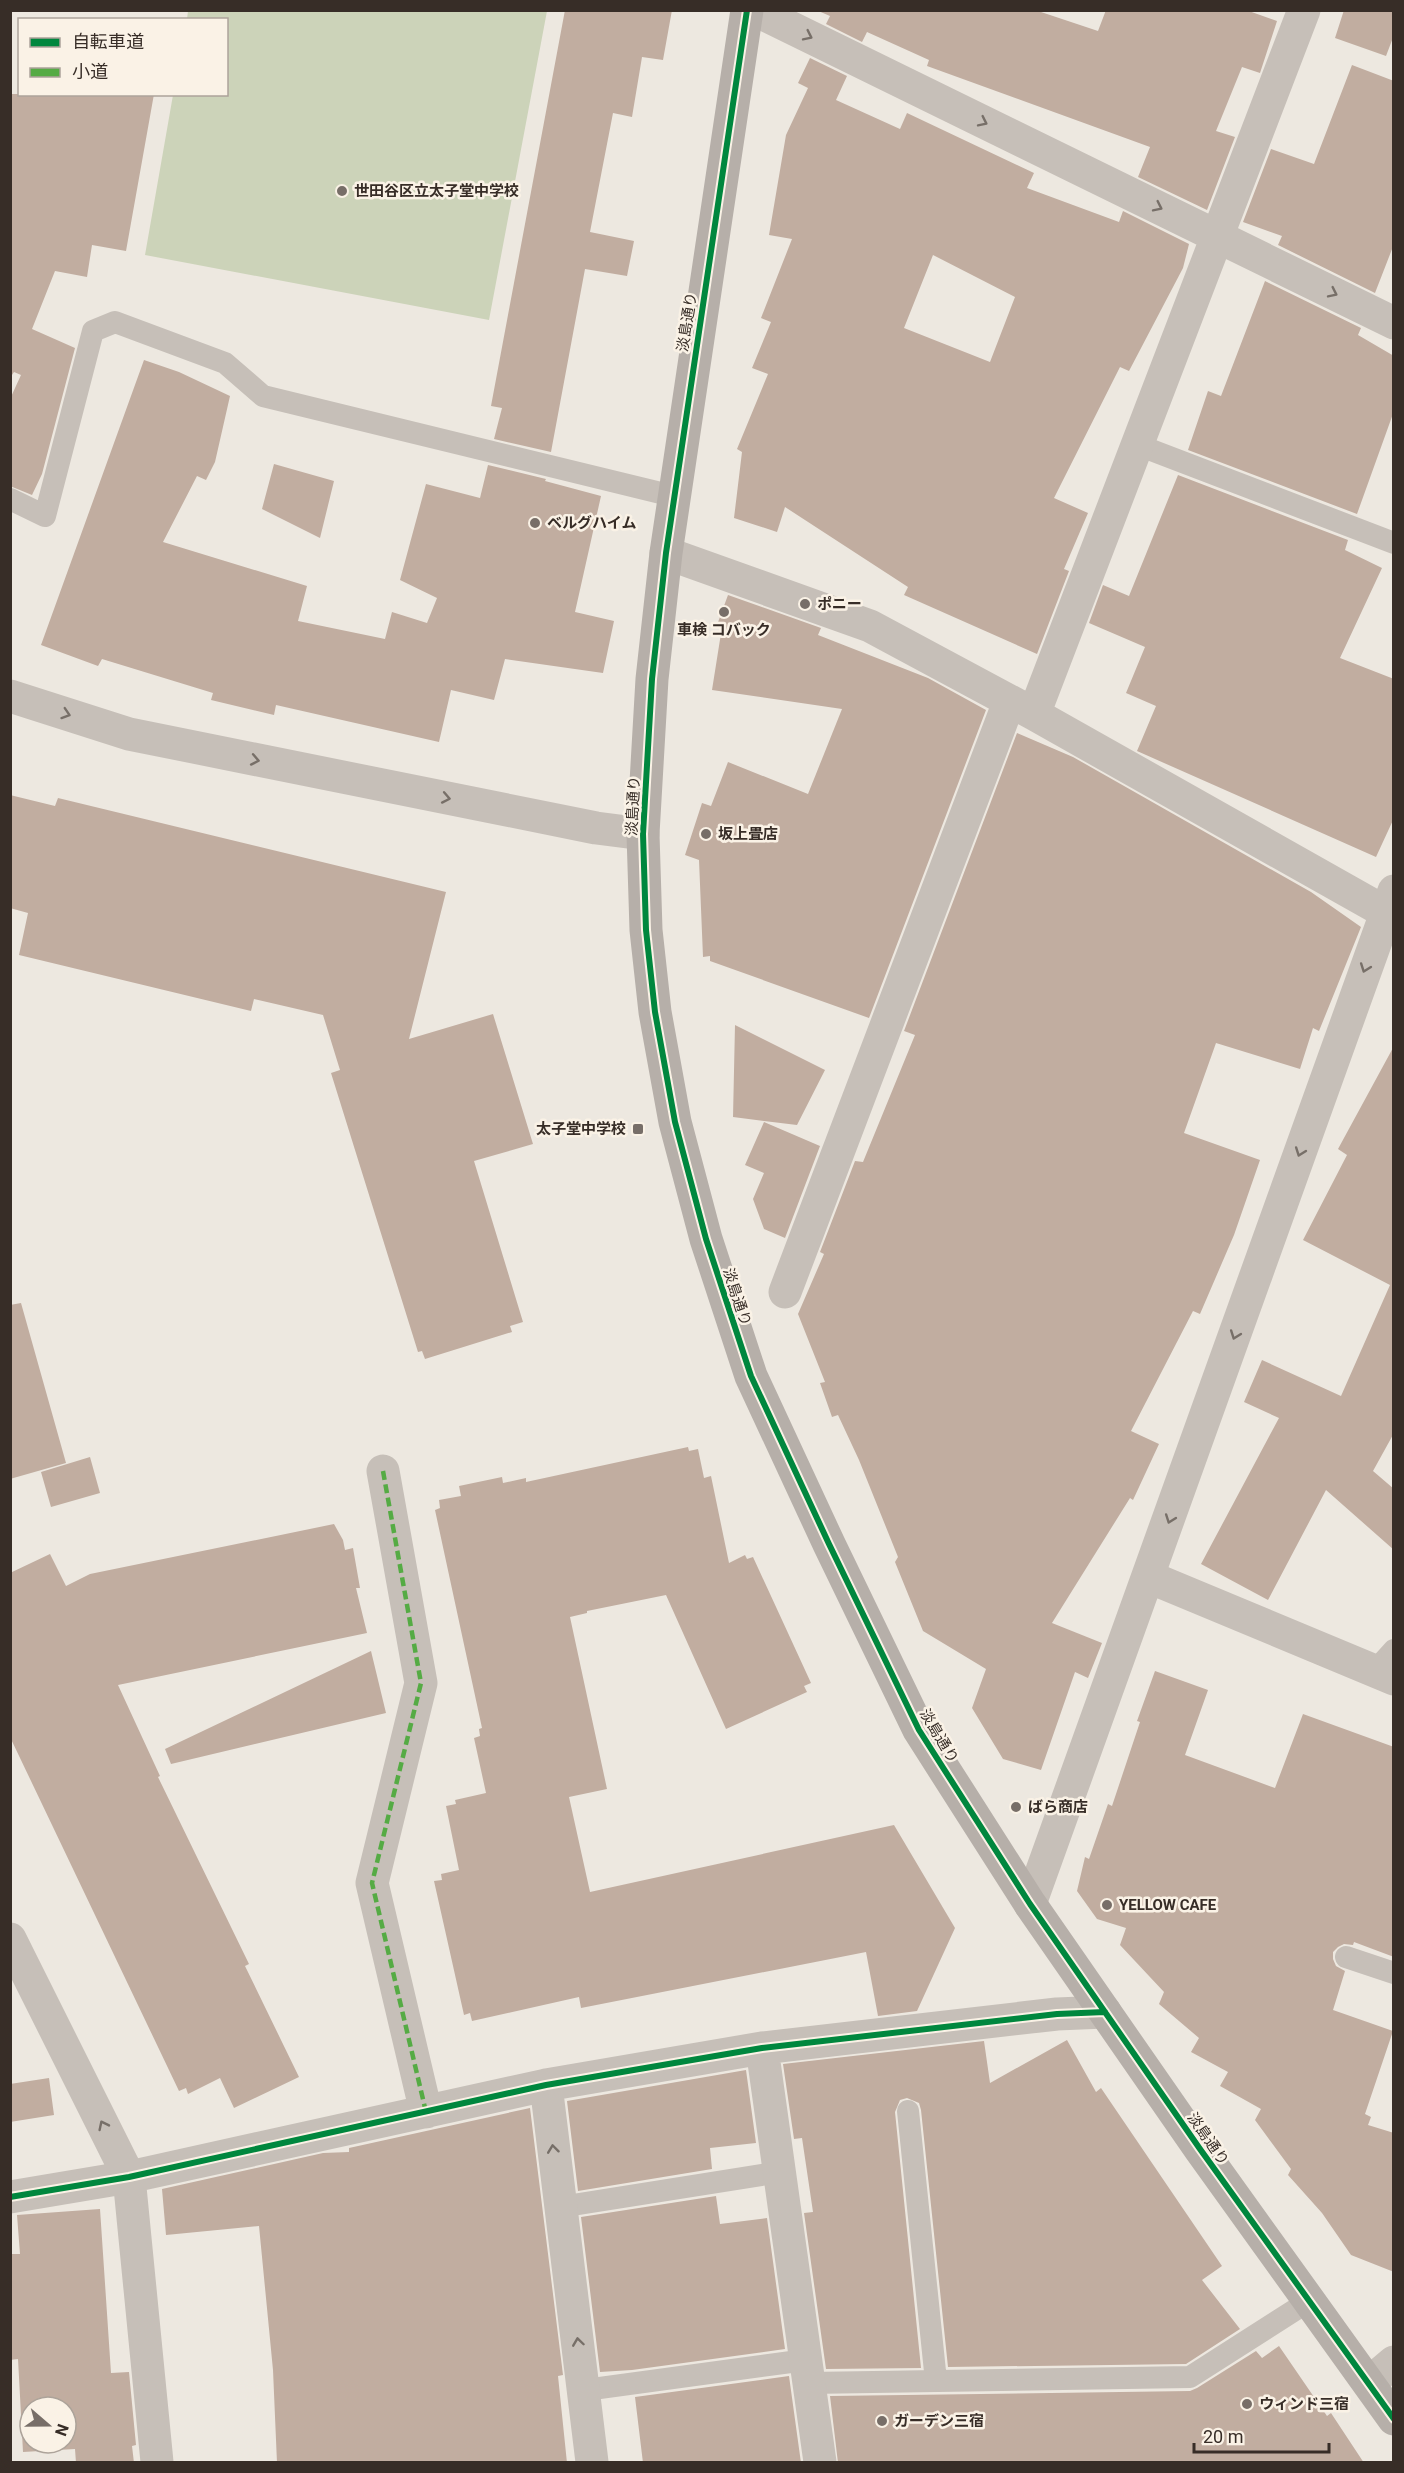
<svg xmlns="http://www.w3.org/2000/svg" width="1404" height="2473" font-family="Roboto,'Noto Sans JP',sans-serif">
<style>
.green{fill:#ccd3b9}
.building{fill:#c1ada0;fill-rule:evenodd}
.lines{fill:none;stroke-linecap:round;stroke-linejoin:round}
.lane{stroke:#c6bfb8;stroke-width:22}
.street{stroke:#c6bfb8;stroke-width:33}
.secondary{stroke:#b6afa9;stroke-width:33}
.quiet{stroke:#55ab44;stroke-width:4.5;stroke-dasharray:9 4.5;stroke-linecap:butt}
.cycleway-casing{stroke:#faf2e6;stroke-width:10}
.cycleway{stroke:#00873e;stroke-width:6}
.oneway{stroke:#776f68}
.poi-dot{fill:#776e68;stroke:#faf2e6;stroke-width:2}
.labels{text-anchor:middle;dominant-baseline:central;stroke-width:5;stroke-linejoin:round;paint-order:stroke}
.poi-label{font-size:15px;font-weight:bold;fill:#372d27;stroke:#faf2e6;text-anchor:start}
.street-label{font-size:15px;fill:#372d27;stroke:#faf2e6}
</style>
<rect width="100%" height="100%" fill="#ede8e0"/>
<!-- green -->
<path class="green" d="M 188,11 L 547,11 L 489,320 L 145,255 L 173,95 L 226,94 L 226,20 L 187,19 Z"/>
<!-- building -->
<path class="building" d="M 565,10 L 672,10 L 663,60 L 642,57 L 632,117 L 613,113 L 590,232 L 634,241 L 627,276 L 585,269 L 551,452 L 494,439 L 502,408 L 491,406 Z
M 816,10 L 1035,10 L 1098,31 L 1106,10 L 1246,10 L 1277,21 L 1260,73 L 1242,67 L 1216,131 L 1235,137 L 1207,210 L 1138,177 L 1150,147 L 927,66 L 929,60 L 867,32 L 862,42 L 826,24 L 830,16 Z
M 1344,10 L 1394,10 L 1394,35 L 1386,56 L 1335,38 Z
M 810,58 L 847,76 L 836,100 L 900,129 L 907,113 L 1034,173 L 1027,188 L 1119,222 L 1123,211 L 1189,244 L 1183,268 L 1129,371 L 1120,367 L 1054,498 L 1088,513 L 1064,569 L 1069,571 L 1037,654 L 904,595 L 908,587 L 785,507 L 777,532 L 734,518 L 742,452 L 737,449 L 768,374 L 752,368 L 771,322 L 761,318 L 792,239 L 769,235 L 786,135 L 808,88 L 798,83 ZM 933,255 L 1015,297 L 990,362 L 904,328 Z
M 1352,65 L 1394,81 L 1394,244 L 1375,293 L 1278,245 L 1282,236 L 1243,222 L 1271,149 L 1314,164 Z
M 10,94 L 154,94 L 126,251 L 92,245 L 87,277 L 55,271 L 32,329 L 75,348 L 42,474 L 32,495 L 10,486 L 10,399 L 21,375 L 14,372 L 10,378 Z
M 1265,281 L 1361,328 L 1358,335 L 1394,356 L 1394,411 L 1357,514 L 1188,450 L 1208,391 L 1221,396 Z
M 144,360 L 179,372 L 230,396 L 215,462 L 206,480 L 197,476 L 163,542 L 307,586 L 298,621 L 385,639 L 392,612 L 427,623 L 437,598 L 400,580 L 426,484 L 480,498 L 488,465 L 546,479 L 545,481 L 601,496 L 575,612 L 614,621 L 603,673 L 505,659 L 494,700 L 451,690 L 439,742 L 276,705 L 274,715 L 211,700 L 213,693 L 102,659 L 98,666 L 41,645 Z
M 274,464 L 334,481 L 320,538 L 262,509 Z
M 1178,475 L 1348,540 L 1345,550 L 1382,568 L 1340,658 L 1394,679 L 1394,818 L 1376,857 L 1137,751 L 1156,706 L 1126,693 L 1145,647 L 1089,623 L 1103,585 L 1129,596 Z
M 728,595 L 821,628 L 818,635 L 928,678 L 986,710 L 869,1018 L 710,961 L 710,956 L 703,957 L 699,860 L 685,855 L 702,803 L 711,806 L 728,762 L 808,794 L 842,709 L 712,690 L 722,627 L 717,625 Z
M 1017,733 L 1073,757 L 1311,892 L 1361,927 L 1319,1031 L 1313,1028 L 1300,1069 L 1216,1043 L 1184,1133 L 1260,1160 L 1234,1235 L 1200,1314 L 1193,1311 L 1131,1431 L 1159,1444 L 1133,1500 L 1130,1498 L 1052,1623 L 1102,1643 L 1088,1678 L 1075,1672 L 1041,1770 L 1003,1759 L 972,1708 L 986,1669 L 923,1631 L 895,1562 L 898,1557 L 859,1460 L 838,1415 L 832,1417 L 820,1383 L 825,1382 L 798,1314 L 824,1254 L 820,1252 L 855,1161 L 863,1162 L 915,1035 L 904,1031 Z
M 10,795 L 55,806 L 58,798 L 446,892 L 409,1039 L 493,1014 L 533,1144 L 474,1161 L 523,1322 L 510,1326 L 512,1332 L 425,1359 L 422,1351 L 418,1352 L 331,1073 L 340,1070 L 323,1015 L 254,999 L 251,1011 L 19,955 L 28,913 L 10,908 Z
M 735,1025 L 825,1070 L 797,1125 L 733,1117 Z
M 1394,1046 L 1394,1433 L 1373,1471 L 1394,1489 L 1394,1550 L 1326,1490 L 1268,1600 L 1201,1564 L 1279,1418 L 1244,1402 L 1262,1360 L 1341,1396 L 1390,1285 L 1303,1240 L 1347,1155 L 1338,1149 Z
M 764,1122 L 820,1146 L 785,1238 L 764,1229 L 753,1199 L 764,1173 L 745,1165 Z
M 21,1303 L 66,1463 L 10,1479 L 10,1305 Z
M 688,1447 L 689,1451 L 698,1449 L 704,1478 L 711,1476 L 729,1563 L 745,1555 L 747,1559 L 753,1557 L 811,1683 L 804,1686 L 807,1692 L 726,1729 L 666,1595 L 587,1611 L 587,1613 L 570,1617 L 607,1789 L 569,1797 L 590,1892 L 894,1825 L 955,1928 L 917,2011 L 878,2016 L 866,1952 L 581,2008 L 579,1997 L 472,2021 L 470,2013 L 464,2015 L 434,1881 L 442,1880 L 441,1874 L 459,1870 L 446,1806 L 456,1804 L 455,1800 L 486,1793 L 474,1738 L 480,1736 L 479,1729 L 482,1728 L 435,1510 L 440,1508 L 439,1500 L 461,1496 L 459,1486 L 502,1477 L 503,1483 L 526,1478 L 526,1482 Z
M 90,1457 L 100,1493 L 51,1507 L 41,1472 Z
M 334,1524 L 343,1540 L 345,1550 L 353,1548 L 360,1588 L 356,1588 L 367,1633 L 118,1685 L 160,1776 L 158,1777 L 249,1964 L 245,1966 L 299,2077 L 234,2108 L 220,2078 L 188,2094 L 186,2088 L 179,2091 L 10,1737 L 10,1573 L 50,1554 L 66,1586 L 90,1574 Z
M 371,1651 L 386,1713 L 171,1764 L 165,1749 Z
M 1155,1671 L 1208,1690 L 1185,1755 L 1275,1788 L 1303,1714 L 1394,1747 L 1394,1957 L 1354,1942 L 1353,1945 L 1344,1944 L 1338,1947 L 1333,1952 L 1333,1959 L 1336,1966 L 1345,1971 L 1333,2010 L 1393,2031 L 1365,2114 L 1371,2117 L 1368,2125 L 1394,2133 L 1394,2272 L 1351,2255 L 1322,2213 L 1288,2175 L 1291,2169 L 1255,2120 L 1261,2109 L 1220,2086 L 1228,2072 L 1191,2052 L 1199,2038 L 1159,2004 L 1164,1992 L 1120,1945 L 1126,1928 L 1097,1919 L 1077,1891 L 1085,1857 L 1089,1859 L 1108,1804 L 1112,1806 L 1140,1722 L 1137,1721 Z
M 1067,2040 L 1096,2092 L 1101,2088 L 1222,2266 L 1202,2280 L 1240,2329 L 1186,2364 L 948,2367 L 921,2110 L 919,2103 L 907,2098 L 900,2100 L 895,2112 L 921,2368 L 826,2369 L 804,2213 L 813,2212 L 802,2138 L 794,2139 L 783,2064 L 984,2041 L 990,2083 Z
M 746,2070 L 756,2143 L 710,2148 L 712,2169 L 578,2191 L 567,2101 Z
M 49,2078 L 54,2115 L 10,2122 L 10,2084 Z
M 530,2108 L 563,2375 L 558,2376 L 567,2463 L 277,2463 L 273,2370 L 259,2226 L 166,2235 L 162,2189 L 323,2153 L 349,2152 L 349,2148 Z
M 716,2196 L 720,2224 L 767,2218 L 785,2349 L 632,2370 L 600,2372 L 581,2217 Z
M 100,2209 L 111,2373 L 129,2372 L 136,2445 L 132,2446 L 134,2463 L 76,2463 L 75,2449 L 23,2452 L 18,2359 L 10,2360 L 10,2254 L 20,2254 L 17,2215 ZM 30,2407 L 66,2407 L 66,2443 L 30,2443 Z
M 1279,2346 L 1327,2416 L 1331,2413 L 1364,2463 L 838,2463 L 830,2396 L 1190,2391 L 1197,2388 L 1256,2351 L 1262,2358 Z
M 789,2376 L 801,2463 L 643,2463 L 635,2397 Z"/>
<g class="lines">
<!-- lane -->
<path class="lane" d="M 1138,445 L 1394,543
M 10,499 L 45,516 L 93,331 L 115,322 L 225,363 L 263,396 L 673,496
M 1375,1671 L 1394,1650
M 1346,1957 L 1394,1973
M 908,2111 L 936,2381
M 560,2207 L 780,2172
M 809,2383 L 1190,2377 L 1309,2301
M 585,2390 L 806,2360"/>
<!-- street -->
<path class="street" d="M 755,10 L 1394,323
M 666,553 L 870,626 L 1034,714 L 1394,917
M 10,696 L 129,734 L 596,828 L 643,834
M 1034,714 L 1304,10
M 785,1292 L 1009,702
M 383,1471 L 421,1683 L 372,1883 L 426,2112
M 1149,1577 L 1394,1679
M 1030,1904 L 1394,891
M 10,1939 L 129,2177 L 157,2462
M 762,2048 L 820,2462
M 546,2085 L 592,2462
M 10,2197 L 129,2177 L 546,2085 L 762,2048 L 1057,2014 L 1105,2012
M 1369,2383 L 1394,2362"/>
<!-- secondary -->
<path class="secondary" d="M 747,10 L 666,553 L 652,679 L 643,834 L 646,930 L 655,1012 L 675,1122 L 706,1239 L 751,1376 L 829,1544 L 919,1730 L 1030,1904 L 1200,2149 L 1394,2419"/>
<!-- quiet -->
<path class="quiet" d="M 383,1471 L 421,1683 L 372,1883 L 426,2112"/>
<!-- cycleway casing -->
<g class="cycleway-casing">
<path id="cycleway" d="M 747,10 L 666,553 L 652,679 L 643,834 L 646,930 L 655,1012 L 675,1122 L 706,1239 L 751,1376 L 829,1544 L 919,1730 L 1030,1904 L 1200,2149 L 1394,2419
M 10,2197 L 129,2177 L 546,2085 L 762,2048 L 1057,2014 L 1105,2012"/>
</g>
<!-- cycleway -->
<use href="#cycleway" class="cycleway"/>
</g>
<!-- one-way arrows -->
<defs><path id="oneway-chevron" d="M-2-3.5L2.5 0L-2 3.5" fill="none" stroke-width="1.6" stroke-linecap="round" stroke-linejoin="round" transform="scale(1.5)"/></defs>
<g class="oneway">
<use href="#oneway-chevron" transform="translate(808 36) rotate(26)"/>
<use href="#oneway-chevron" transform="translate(983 122) rotate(26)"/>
<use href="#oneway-chevron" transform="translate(1158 207) rotate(26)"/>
<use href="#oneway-chevron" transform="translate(1333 293) rotate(26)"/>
<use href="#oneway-chevron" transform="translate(66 714) rotate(18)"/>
<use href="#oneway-chevron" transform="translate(255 760) rotate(11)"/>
<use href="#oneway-chevron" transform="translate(446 798) rotate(11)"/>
<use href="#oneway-chevron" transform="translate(1365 968) rotate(110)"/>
<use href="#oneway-chevron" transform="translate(1300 1152) rotate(110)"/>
<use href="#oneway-chevron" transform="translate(1235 1335) rotate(110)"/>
<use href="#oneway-chevron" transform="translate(1170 1519) rotate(110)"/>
<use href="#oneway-chevron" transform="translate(103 2125) rotate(-116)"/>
<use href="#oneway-chevron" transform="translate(553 2149) rotate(-97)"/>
<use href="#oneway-chevron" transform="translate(578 2342) rotate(-98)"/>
</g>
<!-- markers -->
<g class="poi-dot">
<circle cx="342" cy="191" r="6"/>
<circle cx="535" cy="523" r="6"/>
<circle cx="805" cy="604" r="6"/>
<circle cx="724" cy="612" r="6"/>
<circle cx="706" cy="834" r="6"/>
<rect x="632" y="1123" width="12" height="12" rx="3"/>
<circle cx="1016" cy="1807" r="6"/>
<circle cx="1107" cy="1905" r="6"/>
<circle cx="1247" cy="2404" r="6"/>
<circle cx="882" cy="2421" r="6"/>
</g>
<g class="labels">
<!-- poi labels -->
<g class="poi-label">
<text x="354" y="191">世田谷区立太子堂中学校</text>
<text x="547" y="523">ベルグハイム</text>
<text x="817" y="604">ポニー</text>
<text x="724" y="630" text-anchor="middle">車検 コバック</text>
<text x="718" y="834">坂上畳店</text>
<text x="626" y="1129" text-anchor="end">太子堂中学校</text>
<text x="1028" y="1807">ばら商店</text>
<text x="1119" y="1905">YELLOW CAFE</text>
<text x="1259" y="2404">ウィンド三宿</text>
<text x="894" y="2421">ガーデン三宿</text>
</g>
<!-- street labels -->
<g class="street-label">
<text transform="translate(687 322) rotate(-81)">淡島通り</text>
<text transform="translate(633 806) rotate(-87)">淡島通り</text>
<text transform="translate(737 1297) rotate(72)">淡島通り</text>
<text transform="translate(939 1736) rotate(59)">淡島通り</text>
<text transform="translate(1208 2139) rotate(55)">淡島通り</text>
</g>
</g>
<!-- border -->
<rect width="1404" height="2473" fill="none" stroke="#372d27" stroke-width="24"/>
<!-- legend -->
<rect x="18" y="18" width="210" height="78" fill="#faf2e6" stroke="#aca39a" stroke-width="1.5"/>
<rect x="30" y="38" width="30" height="9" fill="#00873e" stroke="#aca39a" stroke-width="1.5"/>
<text x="72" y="48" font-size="18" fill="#372d27">自転車道</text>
<rect x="30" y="68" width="30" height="9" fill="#55ab44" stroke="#aca39a" stroke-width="1.5"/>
<text x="72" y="78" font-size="18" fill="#372d27">小道</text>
<!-- north arrow -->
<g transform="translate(48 2425) rotate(110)"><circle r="28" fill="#faf2e6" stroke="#aca39a" stroke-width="1.5"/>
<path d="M0-4.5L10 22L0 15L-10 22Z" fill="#776e68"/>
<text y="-9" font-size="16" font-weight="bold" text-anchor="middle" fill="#372d27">N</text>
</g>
<!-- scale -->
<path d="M1194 2443v9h135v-9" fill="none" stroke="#372d27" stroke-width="3"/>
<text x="1203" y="2443" font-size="18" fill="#372d27" stroke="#faf2e6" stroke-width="4.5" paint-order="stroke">20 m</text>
</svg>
